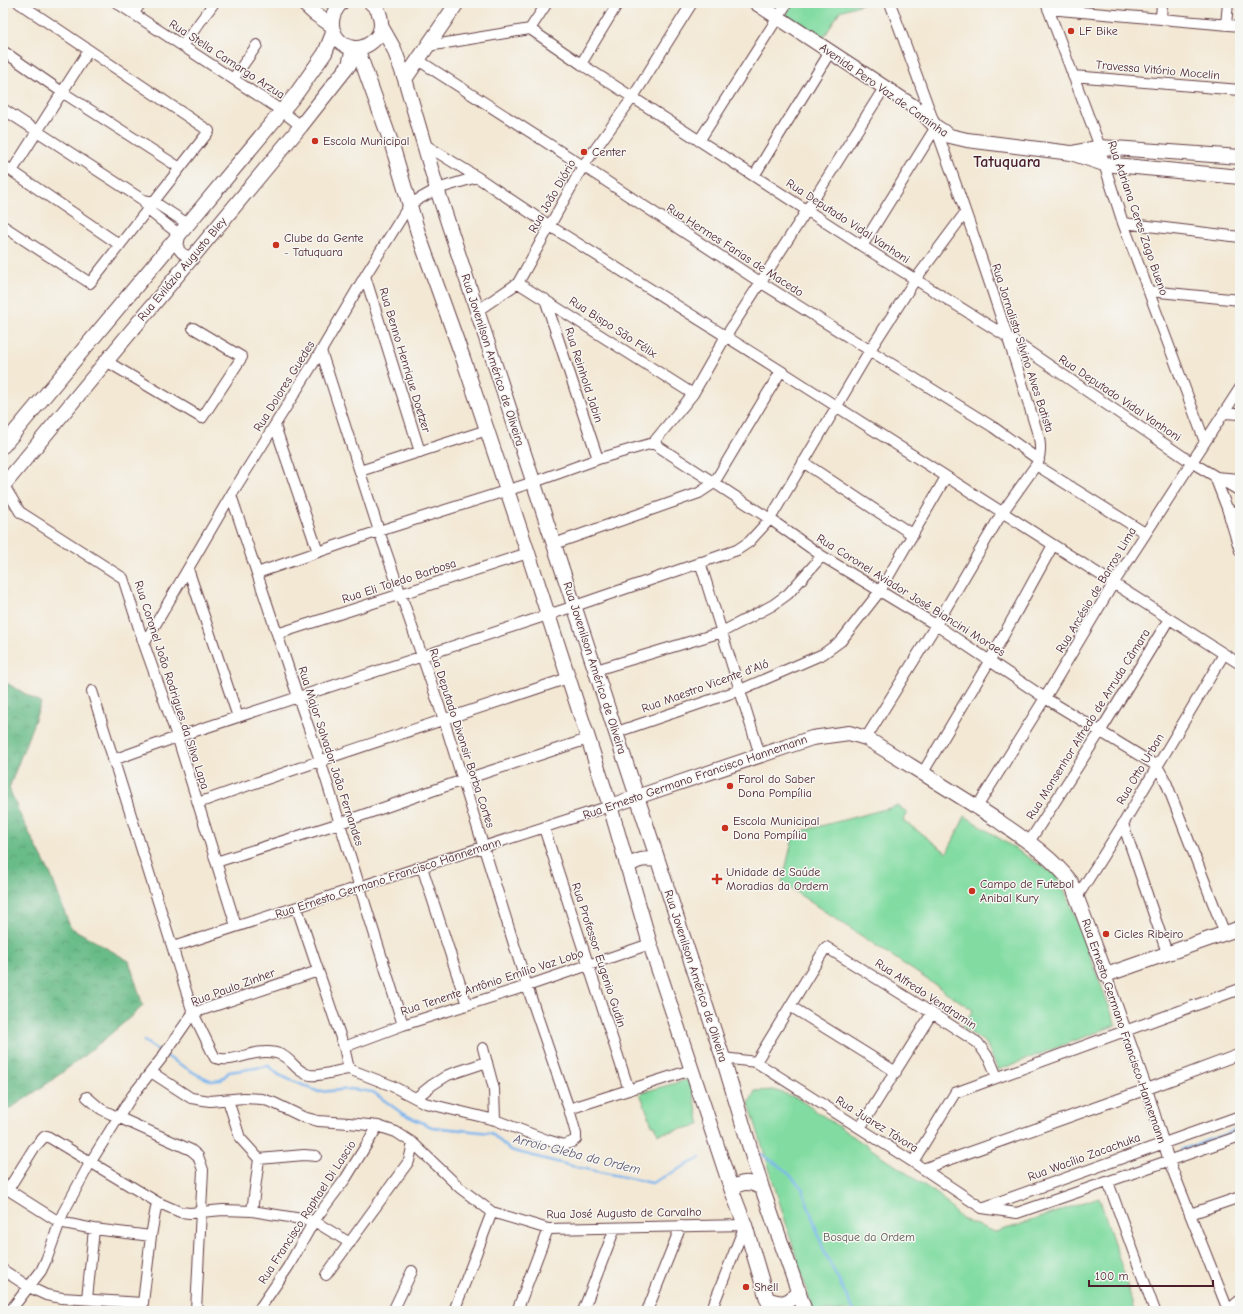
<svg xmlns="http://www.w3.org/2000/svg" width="1243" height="1314" font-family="'Comic Neue',sans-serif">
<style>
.forest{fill:url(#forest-crowns);stroke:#5a6e5a}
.park{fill:#82dca2;stroke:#667e66}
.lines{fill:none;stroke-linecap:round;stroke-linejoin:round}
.stream{stroke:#7db6ee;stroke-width:2.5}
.street-casing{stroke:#633d44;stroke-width:12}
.secondary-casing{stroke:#633d44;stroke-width:16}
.street{stroke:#fff;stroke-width:10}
.secondary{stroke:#fff;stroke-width:14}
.poi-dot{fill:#c8321e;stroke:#f6f6f2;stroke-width:1.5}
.labels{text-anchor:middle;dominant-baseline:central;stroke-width:3;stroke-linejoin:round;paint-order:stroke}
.poi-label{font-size:12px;fill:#4a1f2b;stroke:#f6f6f2;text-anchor:start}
.street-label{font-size:12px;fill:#4a1f2b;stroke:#f6f6f2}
.park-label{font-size:12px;fill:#5b584f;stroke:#f6f6f2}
.water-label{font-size:13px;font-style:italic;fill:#5c546f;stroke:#f6f6f2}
.district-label{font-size:16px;font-weight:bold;fill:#4a1f2b;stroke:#f6f6f2}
</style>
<defs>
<pattern id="forest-crowns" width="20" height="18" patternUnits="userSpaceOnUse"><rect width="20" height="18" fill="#69bc88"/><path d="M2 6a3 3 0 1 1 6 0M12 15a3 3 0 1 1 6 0" fill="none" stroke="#58986f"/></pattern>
</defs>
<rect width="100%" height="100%" fill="#f6f6f2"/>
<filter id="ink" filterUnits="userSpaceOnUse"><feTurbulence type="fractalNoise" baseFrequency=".025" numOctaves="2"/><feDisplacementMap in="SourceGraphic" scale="8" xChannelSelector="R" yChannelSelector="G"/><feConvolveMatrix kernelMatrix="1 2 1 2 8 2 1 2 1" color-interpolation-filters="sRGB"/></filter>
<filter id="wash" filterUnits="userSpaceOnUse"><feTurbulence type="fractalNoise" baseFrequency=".012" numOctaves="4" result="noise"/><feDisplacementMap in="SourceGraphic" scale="16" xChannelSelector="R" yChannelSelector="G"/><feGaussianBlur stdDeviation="0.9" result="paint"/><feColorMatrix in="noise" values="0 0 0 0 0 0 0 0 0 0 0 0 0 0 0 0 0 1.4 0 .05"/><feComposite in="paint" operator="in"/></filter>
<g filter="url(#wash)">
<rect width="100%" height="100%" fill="#f3e8d4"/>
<!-- forest -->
<path class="forest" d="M 3,681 L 41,703 L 9,788 L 21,817 L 51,875 L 70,927 L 129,961 L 143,1006 C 99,1045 53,1082 3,1113 Z"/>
<!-- park -->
<path class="park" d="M 793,3 L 865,3 L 840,11 L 823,39 L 785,15 Z
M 897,806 L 907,812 L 903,820 L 947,853 L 965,816 L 1057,876 L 1068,898 L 1116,1025 L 998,1070 L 986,1043 L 962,1027 L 973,1010 L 782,883 L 794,833 Z
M 690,1079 L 700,1125 L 658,1134 L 655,1125 L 652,1125 L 640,1093 Z
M 774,1090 L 797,1098 L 940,1196 L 961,1219 L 995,1232 L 1016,1226 L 1099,1197 L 1127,1283 L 1134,1311 L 813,1311 L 749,1103 L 755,1091 Z"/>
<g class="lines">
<!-- stream -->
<path class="stream" d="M 144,1041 L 162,1053
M 166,1056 L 198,1075 L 212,1081 L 221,1080 L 229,1072 L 269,1066 L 279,1075 L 319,1092 L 351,1089 L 373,1092 L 403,1114 L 432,1127 L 491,1133 L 510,1150 L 572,1166 L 652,1183 L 700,1158
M 1181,1150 L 1240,1129
M 761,1154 L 784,1169 L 802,1188 L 824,1251 L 854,1311"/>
</g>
</g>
<g filter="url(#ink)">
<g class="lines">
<!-- street casing -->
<g class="street-casing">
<path id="street" d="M 117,3 L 282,111 L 301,126
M 1046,3 L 1100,147 L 1104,164 L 1123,223 L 1205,442
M 1048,9 L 1240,26
M 133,14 L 141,3
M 1161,18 L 1162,3
M 1226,25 L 1228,3
M 530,29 L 547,3
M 183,45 L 214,3
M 428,46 L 530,29 L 581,64 L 862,246 L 1009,338 L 1191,462 L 1240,491
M 3,51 L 62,92 L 180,168
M 418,60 L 583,166 L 760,282 L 993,427 L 1039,460
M 581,64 L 618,3
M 1073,76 L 1240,90
M 233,79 L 257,45
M 3,109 L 143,200 L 154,202 L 188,224
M 699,141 L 787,3
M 424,144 L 477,177 L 550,226 L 781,371 L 1240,664
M 3,165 L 120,245
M 12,171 L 89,50
M 754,176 L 830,52
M 145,204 L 148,210 L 180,235 L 178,248 C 182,255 186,256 194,256
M 1123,223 L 1240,237
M 3,226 L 90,283 L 209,131 L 19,3
M 862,246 L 936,127
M 365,276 L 420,452
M 518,283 L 693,394
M 1149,291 L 1240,300
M 545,299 L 598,459
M 477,311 L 518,283 L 583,166 L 633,97 L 692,3
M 321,351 L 379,531 L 444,720 L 527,986 L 569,1109 L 576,1134 L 576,1139 L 572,1142 L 564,1145 L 547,1140 L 495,1120 L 425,1103 L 390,1085 L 349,1069
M 106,361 L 202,418 L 242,357 L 193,328
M 1224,413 L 1240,414
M 275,426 L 318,552
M 653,443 L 770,519 L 822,556 L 936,625 L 1045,698 L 1157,766 L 1166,782 L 1225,934
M 803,462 L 913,535
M 1036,465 L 1145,533
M 360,471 L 487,430
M 1240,479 L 1215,477 L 1227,508 L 1240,551
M 3,484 L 20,512 L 123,578 L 144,644 L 178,739 L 236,926
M 231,495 L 298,697 L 320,760 L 403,1025
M 1227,508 L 1240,516
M 554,544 L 699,493 L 714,483 L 781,371
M 700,562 L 760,755
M 188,569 L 238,717
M 257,573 L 379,531 L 534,482 L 598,459 L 653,443 L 693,394 L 726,336 L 807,210 L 884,88
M 277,634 L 528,553
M 144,644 L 231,495 L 321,351 L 365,276 L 410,204 L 437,189 L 477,177
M 596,670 L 722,632 L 773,605 L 788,594 L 822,556
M 92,691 L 193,1013 L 215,1058 C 232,1063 248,1052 265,1052 C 292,1051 291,1071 310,1075 C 318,1077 339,1070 349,1069 L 344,1047 L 297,908
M 617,732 L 740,690 L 823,654 L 841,641 L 880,591 L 946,477
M 866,738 L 936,625 L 1002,513 L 1036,465 C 1041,456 1041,448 1039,438 C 995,292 944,147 890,3
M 113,760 L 177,737 L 575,606 L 737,550 L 749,542 L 770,519 L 870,350 L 915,280 L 965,213
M 922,774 L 990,660 L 1053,545
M 198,803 C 321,759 445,720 568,678
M 977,807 L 1045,698 L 1113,584 L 1240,388
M 1123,824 L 1167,953
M 544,828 L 629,1090
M 1029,842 L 1100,732 L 1169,619
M 216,862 L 340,823 L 463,780 L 588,739
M 422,867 L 467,1005
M 1077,897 L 1123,824 L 1224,654
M 173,947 L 610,806
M 1106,975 L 1147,1089 L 1169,1161 L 1228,1310
M 790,1006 L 896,1072
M 344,1047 L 403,1025 L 527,986 L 650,944
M 483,1048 L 494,1089 L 495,1120
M 723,1058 L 756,1062 L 913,1162 L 982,1208 L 1017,1213 L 1240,1136
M 756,1062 L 826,947 L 932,1013 L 978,1043 L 990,1060 L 997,1077
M 151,1072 L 191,1098 L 210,1101 L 244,1098 L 262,1099 L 274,1103 L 303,1117 L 318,1121 L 349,1123 L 378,1126 L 396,1132 L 413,1143 L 460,1188 L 492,1212 L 548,1229 L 745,1225 L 711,1311
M 87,1097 L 101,1109 L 111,1114 L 191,1150 L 198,1156 L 203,1170 L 196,1311
M 416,1098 L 432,1085 L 448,1075 L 487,1062
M 228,1100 L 240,1138 L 259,1159 L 304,1155 L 316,1156
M 569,1109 L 691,1070
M 860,1128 L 932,1013
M 913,1162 L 955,1093 L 1240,989
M 923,1169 L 1147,1089 L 1240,1054
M 1108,1182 L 1155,1311
M 982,1208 L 1240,1116
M 252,1211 L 259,1159
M 1190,1214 L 1240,1197
M 151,1236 L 94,1229 L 59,1222 L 10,1191 L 9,1188 L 34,1148 L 44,1137 L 47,1136 L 157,1202 L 180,1212 L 190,1213 L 223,1210 L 252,1211 L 314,1221 L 350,1243
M 3,1270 L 29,1287 L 46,1295 L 62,1298 L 143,1303
M 326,1275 L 409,1161 L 413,1143
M 87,1299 L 94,1229
M 10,1311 L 41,1271 L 47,1258 L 63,1213 L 90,1163 L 118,1118 L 132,1096 L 161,1059 L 193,1013 L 318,971
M 142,1311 L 151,1236 L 157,1202
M 258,1311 L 288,1267 L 314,1221 L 346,1178 L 378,1126
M 393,1311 L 412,1271
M 454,1311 L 492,1212
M 517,1311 L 548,1229
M 583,1311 L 615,1228
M 647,1311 L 681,1226
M 1227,1311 L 1240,1300"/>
</g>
<!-- secondary casing -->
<g class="secondary-casing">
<path id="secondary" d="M 303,3 L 315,14 L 331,25
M 341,3 C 316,28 348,63 373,41 C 378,37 381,31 381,24 C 381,16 378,8 371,3
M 756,3 L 922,112 L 936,127 L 950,136 L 967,140 L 1071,153 L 1104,164 L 1240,177
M 381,26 L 394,49 L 405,79 L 437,189 L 723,1058 L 762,1188 L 805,1311
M 357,48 L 392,145 L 419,236 L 463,358 L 528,553 L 610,806 L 650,944 L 732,1191 L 745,1225 L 767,1299 L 773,1311
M 405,79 L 457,3
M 1072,153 L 1100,147 L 1240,157
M 3,446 L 188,224 L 296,94 L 325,53 L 333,33
M 3,486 L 301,126 L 349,65 L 353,48
M 610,806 L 812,738 L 849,733 L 866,738 C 909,765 954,792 997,820 C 1024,839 1051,856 1071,882 L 1106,975 L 1240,928
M 627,867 C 638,859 645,858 657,860
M 732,1191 C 740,1179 752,1182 762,1188
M 767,1299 C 783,1305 788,1304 799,1291"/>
</g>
<!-- street -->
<use href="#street" class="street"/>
<!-- secondary -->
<use href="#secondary" class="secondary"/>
</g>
</g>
<!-- markers -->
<g class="poi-dot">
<circle cx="1071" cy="31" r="4"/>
<circle cx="315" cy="141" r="4"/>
<circle cx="584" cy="152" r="4"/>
<circle cx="276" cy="245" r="4"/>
<circle cx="730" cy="786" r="4"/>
<circle cx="725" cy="828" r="4"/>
<path d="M715 873h4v4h4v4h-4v4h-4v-4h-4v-4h4z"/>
<circle cx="972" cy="891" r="4"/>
<circle cx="1106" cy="934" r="4"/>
<circle cx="746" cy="1287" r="4"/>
</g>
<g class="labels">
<!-- poi labels -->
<g class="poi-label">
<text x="1079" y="31">LF Bike</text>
<text x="323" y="141">Escola Municipal</text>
<text x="592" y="152">Center</text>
<text x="284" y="238">Clube da Gente<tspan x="284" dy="14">- Tatuquara</tspan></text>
<text x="738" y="779">Farol do Saber<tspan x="738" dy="14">Dona Pompília</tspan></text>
<text x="733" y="821">Escola Municipal<tspan x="733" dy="14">Dona Pompília</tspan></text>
<text x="726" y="872">Unidade de Saúde<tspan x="726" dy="14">Moradias da Ordem</tspan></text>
<text x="980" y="884">Campo de Futebol<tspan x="980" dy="14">Anibal Kury</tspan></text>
<text x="1114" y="934">Cicles Ribeiro</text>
<text x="754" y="1287">Shell</text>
</g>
<!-- street labels -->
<g class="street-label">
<text transform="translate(227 59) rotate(33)">Rua Stella Camargo Arzua</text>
<text transform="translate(1158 70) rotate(5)">Travessa Vitório Mocelin</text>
<text transform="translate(884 90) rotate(35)">Avenida Pero Vaz de Caminha</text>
<text transform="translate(552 196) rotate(-60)">Rua João Diório</text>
<text transform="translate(1138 218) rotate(71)">Rua Adriana Ceres Zago Bueno</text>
<text transform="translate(848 221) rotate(33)">Rua Deputado Vidal Vanhoni</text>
<text transform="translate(735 250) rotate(33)">Rua Hermes Farias de Macedo</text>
<text transform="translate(182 269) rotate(-50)">Rua Evilázio Augusto Bley</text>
<text transform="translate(613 327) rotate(33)">Rua Bispo São Félix</text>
<text transform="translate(1023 348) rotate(72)">Rua Jornalista Silvino Alves Batista</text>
<text transform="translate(405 360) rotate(73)">Rua Benno Henrique Doetzer</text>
<text transform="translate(493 360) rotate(72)">Rua Jovenilson Américo de Oliveira</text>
<text transform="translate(584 375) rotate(72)">Rua Reinhold Jabin</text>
<text transform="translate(284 386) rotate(-58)">Rua Dolores Guedes</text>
<text transform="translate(1120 398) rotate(34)">Rua Deputado Vidal Vanhoni</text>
<text transform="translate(399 581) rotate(-18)">Rua Eli Toledo Barbosa</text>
<text transform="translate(1096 590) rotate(-59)">Rua Arcésio de Barros Lima</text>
<text transform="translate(911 595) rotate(32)">Rua Coronel Aviador José Biancini Moraes</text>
<text transform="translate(595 668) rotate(72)">Rua Jovenilson Américo de Oliveira</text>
<text transform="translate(172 685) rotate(72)">Rua Coronel João Rodrigues da Silva Lapa</text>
<text transform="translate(705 686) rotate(-20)">Rua Maestro Vicente d'Aló</text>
<text transform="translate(1088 724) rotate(-58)">Rua Monsenhor Alfredo de Arruda Câmara</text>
<text transform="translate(462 738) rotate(72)">Rua Deputado Divonsir Borba Cortes</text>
<text transform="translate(331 756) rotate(72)">Rua Major Salvador João Fernandes</text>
<text transform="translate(1140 769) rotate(-59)">Rua Otto Urban</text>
<text transform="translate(695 777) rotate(-19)">Rua Ernesto Germano Francisco Hannemann</text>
<text transform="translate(388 878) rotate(-18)">Rua Ernesto Germano Francisco Hannemann</text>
<text transform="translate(599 955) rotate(72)">Rua Professor Eugenio Gudin</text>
<text transform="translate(696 976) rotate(72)">Rua Jovenilson Américo de Oliveira</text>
<text transform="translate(492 982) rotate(-18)">Rua Tenente Antônio Emílio Vaz Lobo</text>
<text transform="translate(233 987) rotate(-20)">Rua Paulo Zinher</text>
<text transform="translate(926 994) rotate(33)">Rua Alfredo Vendramin</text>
<text transform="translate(1124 1031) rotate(71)">Rua Ernesto Germano Francisco Hannemann</text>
<text transform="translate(877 1124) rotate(32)">Rua Juarez Távora</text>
<text transform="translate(1084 1157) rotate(-20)">Rua Wacílio Zacachuka</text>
<text transform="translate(307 1212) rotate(-57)">Rua Francisco Raphael Di Lascio</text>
<text transform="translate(624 1213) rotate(-1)">Rua José Augusto de Carvalho</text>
</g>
<!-- park labels -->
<g class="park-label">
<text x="869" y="1237">Bosque da Ordem</text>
</g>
<!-- water labels -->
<g class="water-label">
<text transform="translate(577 1154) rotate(14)">Arroio Gleba da Ordem</text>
</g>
<!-- district labels -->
<g class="district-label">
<text x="1007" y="162">Tatuquara</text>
</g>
</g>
<!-- margin -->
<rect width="1243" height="1314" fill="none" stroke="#f6f6f2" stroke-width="16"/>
<!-- scale -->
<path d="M1089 1280v6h124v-6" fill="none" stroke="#4a1f2b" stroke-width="2"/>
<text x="1095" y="1280" font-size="12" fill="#4a1f2b" stroke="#f6f6f2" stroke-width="3" paint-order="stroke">100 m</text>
</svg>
